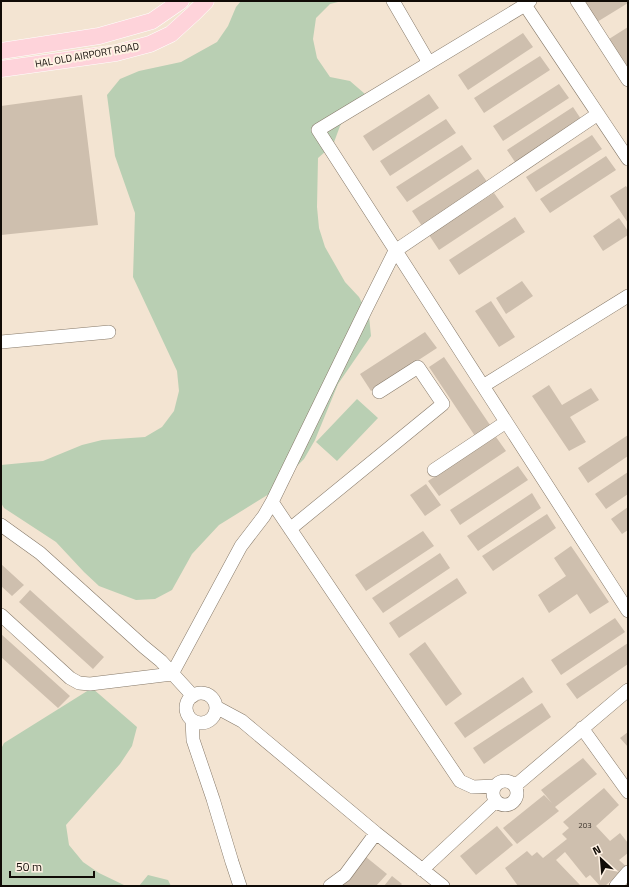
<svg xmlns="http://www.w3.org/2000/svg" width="629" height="887" font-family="'Titillium Web',sans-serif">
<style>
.green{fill:#b9cfb3}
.building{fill:#cebfae}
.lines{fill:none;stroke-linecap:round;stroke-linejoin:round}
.minor-casing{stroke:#867969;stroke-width:14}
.major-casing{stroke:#fff;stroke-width:17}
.minor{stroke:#fff;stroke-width:13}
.major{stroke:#fed3da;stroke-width:16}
.labels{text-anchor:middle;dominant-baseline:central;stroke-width:4;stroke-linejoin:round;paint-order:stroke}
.number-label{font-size:8px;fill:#403830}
.street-label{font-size:10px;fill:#100b06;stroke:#fef1e3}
</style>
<rect width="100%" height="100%" fill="#f3e4d2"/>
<!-- green -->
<path class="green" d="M 241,1 L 342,1 L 330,4 L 316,18 L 313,39 L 317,58 L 330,77 L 350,81 L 365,94 L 351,109 L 340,126 L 333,145 L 318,158 L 317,207 L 319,228 L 325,247 L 345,282 L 359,297 L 369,316 L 371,336 L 338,384 L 315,440 L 304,459 L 269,494 L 219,525 L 192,554 L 172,590 L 155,599 L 136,600 L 99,586 L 84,572 L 56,542 L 4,508 L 1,503 L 1,465 L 43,461 L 82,445 L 102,440 L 145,437 L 162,427 L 174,411 L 179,391 L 177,371 L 133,277 L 135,213 L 115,156 L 107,95 L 120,79 L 139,71 L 181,62 L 217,42 L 228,26 L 236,7 Z
M 357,399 L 378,418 L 337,461 L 316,442 Z
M 92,688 L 137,727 L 132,746 L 120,764 L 66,825 L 69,845 L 83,862 L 99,873 L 126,886 L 1,886 L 1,749 L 4,743 Z
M 148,875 L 168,880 L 171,886 L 139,886 Z"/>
<!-- building -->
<path class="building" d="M 584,1 L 628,1 L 628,3 L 597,22 Z
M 628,27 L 628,70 L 609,39 Z
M 523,33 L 533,47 L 468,90 L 458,75 Z
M 540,56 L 550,70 L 484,113 L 474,98 Z
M 559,84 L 569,98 L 503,141 L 493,126 Z
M 429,94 L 439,108 L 373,151 L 363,136 Z
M 82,95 L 98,225 L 1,235 L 1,106 Z
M 573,107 L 583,122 L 517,165 L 507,150 Z
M 446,119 L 456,133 L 390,176 L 380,161 Z
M 592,135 L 602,149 L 536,192 L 526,177 Z
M 462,145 L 472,159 L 407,202 L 396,187 Z
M 606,156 L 616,170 L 550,213 L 540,199 Z
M 478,169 L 488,183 L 422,226 L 412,211 Z
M 626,186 L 628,189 L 628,223 L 610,196 Z
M 494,193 L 504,207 L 439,250 L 429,235 Z
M 515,217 L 525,232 L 459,275 L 449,260 Z
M 619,218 L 628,231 L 628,235 L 603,251 L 593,236 Z
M 522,281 L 533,296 L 506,314 L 496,298 Z
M 491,301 L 515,337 L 499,347 L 475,311 Z
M 425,332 L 437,348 L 371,391 L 360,374 Z
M 444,357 L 490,425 L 475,436 L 429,367 Z
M 549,385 L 562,405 L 591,388 L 599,400 L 570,417 L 586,442 L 569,451 L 532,396 Z
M 628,435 L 628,456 L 588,483 L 578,468 Z
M 496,437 L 506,451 L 439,496 L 428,481 Z
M 518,466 L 528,480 L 460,525 L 450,510 Z
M 628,472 L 628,494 L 606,509 L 595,494 Z
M 426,484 L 441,505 L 425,516 L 410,495 Z
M 532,493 L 541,508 L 478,551 L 467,536 Z
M 628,507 L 628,530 L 622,534 L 611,519 Z
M 547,514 L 556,528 L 493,571 L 482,556 Z
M 423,531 L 434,546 L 366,591 L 355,575 Z
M 571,546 L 609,602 L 590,614 L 577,594 L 549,613 L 538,595 L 566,576 L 554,558 Z
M 440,553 L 450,568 L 383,613 L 372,598 Z
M 1,564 L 24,585 L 12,596 L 1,586 Z
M 457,578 L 467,593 L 399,638 L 389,623 Z
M 30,590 L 104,657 L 93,669 L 19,602 Z
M 615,618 L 625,632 L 561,675 L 551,660 Z
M 1,634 L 70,696 L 58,708 L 1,657 Z
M 425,642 L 462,694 L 446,706 L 409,654 Z
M 628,643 L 628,664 L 577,699 L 566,684 Z
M 523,677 L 533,692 L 465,738 L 454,723 Z
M 542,703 L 551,717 L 484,764 L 473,748 Z
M 628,732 L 628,747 L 620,738 Z
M 583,758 L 597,774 L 555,807 L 559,811 L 517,844 L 503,828 L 544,795 L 552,803 L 541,790 Z
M 604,788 L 619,805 L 596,826 L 610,841 L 620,833 L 628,843 L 628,853 L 619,860 L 627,867 L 605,886 L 600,886 L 590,875 L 586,878 L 565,852 L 556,860 L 581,886 L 525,886 L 524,885 L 523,886 L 518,886 L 505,868 L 527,851 L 532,856 L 537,852 L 543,858 L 567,839 L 562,834 L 569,828 L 563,822 Z
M 497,826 L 513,845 L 476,875 L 460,856 Z
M 366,857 L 387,874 L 376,886 L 340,886 Z
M 392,876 L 402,884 L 400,886 L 384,886 Z"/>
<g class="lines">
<!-- minor casing -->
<g class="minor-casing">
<path id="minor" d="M 393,1 L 429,63
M 530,1 L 525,5 L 318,130 L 628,611
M 577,1 L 628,80
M 525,5 L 628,159
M 1,342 L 109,332
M 483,386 L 628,296
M 434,470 L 506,422
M 272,502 L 366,309 L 395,251 L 598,114
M 1,525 L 40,553 L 144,647 L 161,661 L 193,696
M 290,529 L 443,404 L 418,367 L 379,392
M 1,615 L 70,678 L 79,683 L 90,684 L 172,674 L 241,546 L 264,516 L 272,502 L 460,781 L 473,787 L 495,786
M186 708a15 15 0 1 1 30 0a15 15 0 1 1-30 0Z
M 216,707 L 242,721 L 376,833 L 443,886
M 192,721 L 193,740 L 213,799 L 232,862 L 240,886
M 582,728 L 628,792
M493 793a12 12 0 1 1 24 0a12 12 0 1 1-24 0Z
M 515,786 L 628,690
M 422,870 L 496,801
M 330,886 L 345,875 L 376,833
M 616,886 L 628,872"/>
</g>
<!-- major casing -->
<g class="major-casing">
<path id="major" d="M 1,51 L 99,36 L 152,21 L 181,1
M 1,69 L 116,53 L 150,44 L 171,34 L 193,14 L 206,1"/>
</g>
<!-- minor -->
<use href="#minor" class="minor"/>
<!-- major -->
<use href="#major" class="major"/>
</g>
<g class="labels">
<!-- number labels -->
<g class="number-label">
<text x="585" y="825">203</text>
</g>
<!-- street labels -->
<g class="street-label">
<text transform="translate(87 55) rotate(-10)">HAL OLD AIRPORT ROAD</text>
</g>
</g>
<!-- border -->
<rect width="629" height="887" fill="none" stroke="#100b06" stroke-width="4"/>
<!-- north arrow -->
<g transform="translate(601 859) rotate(334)" stroke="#fef1e3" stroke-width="3" paint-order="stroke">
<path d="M0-3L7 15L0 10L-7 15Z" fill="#100b06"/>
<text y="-6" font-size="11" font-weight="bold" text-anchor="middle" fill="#100b06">N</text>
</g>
<!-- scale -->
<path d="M10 871v6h84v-6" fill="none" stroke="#100b06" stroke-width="2"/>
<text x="16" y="871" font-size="12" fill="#100b06" stroke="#fef1e3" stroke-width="3" paint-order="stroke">50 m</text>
</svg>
